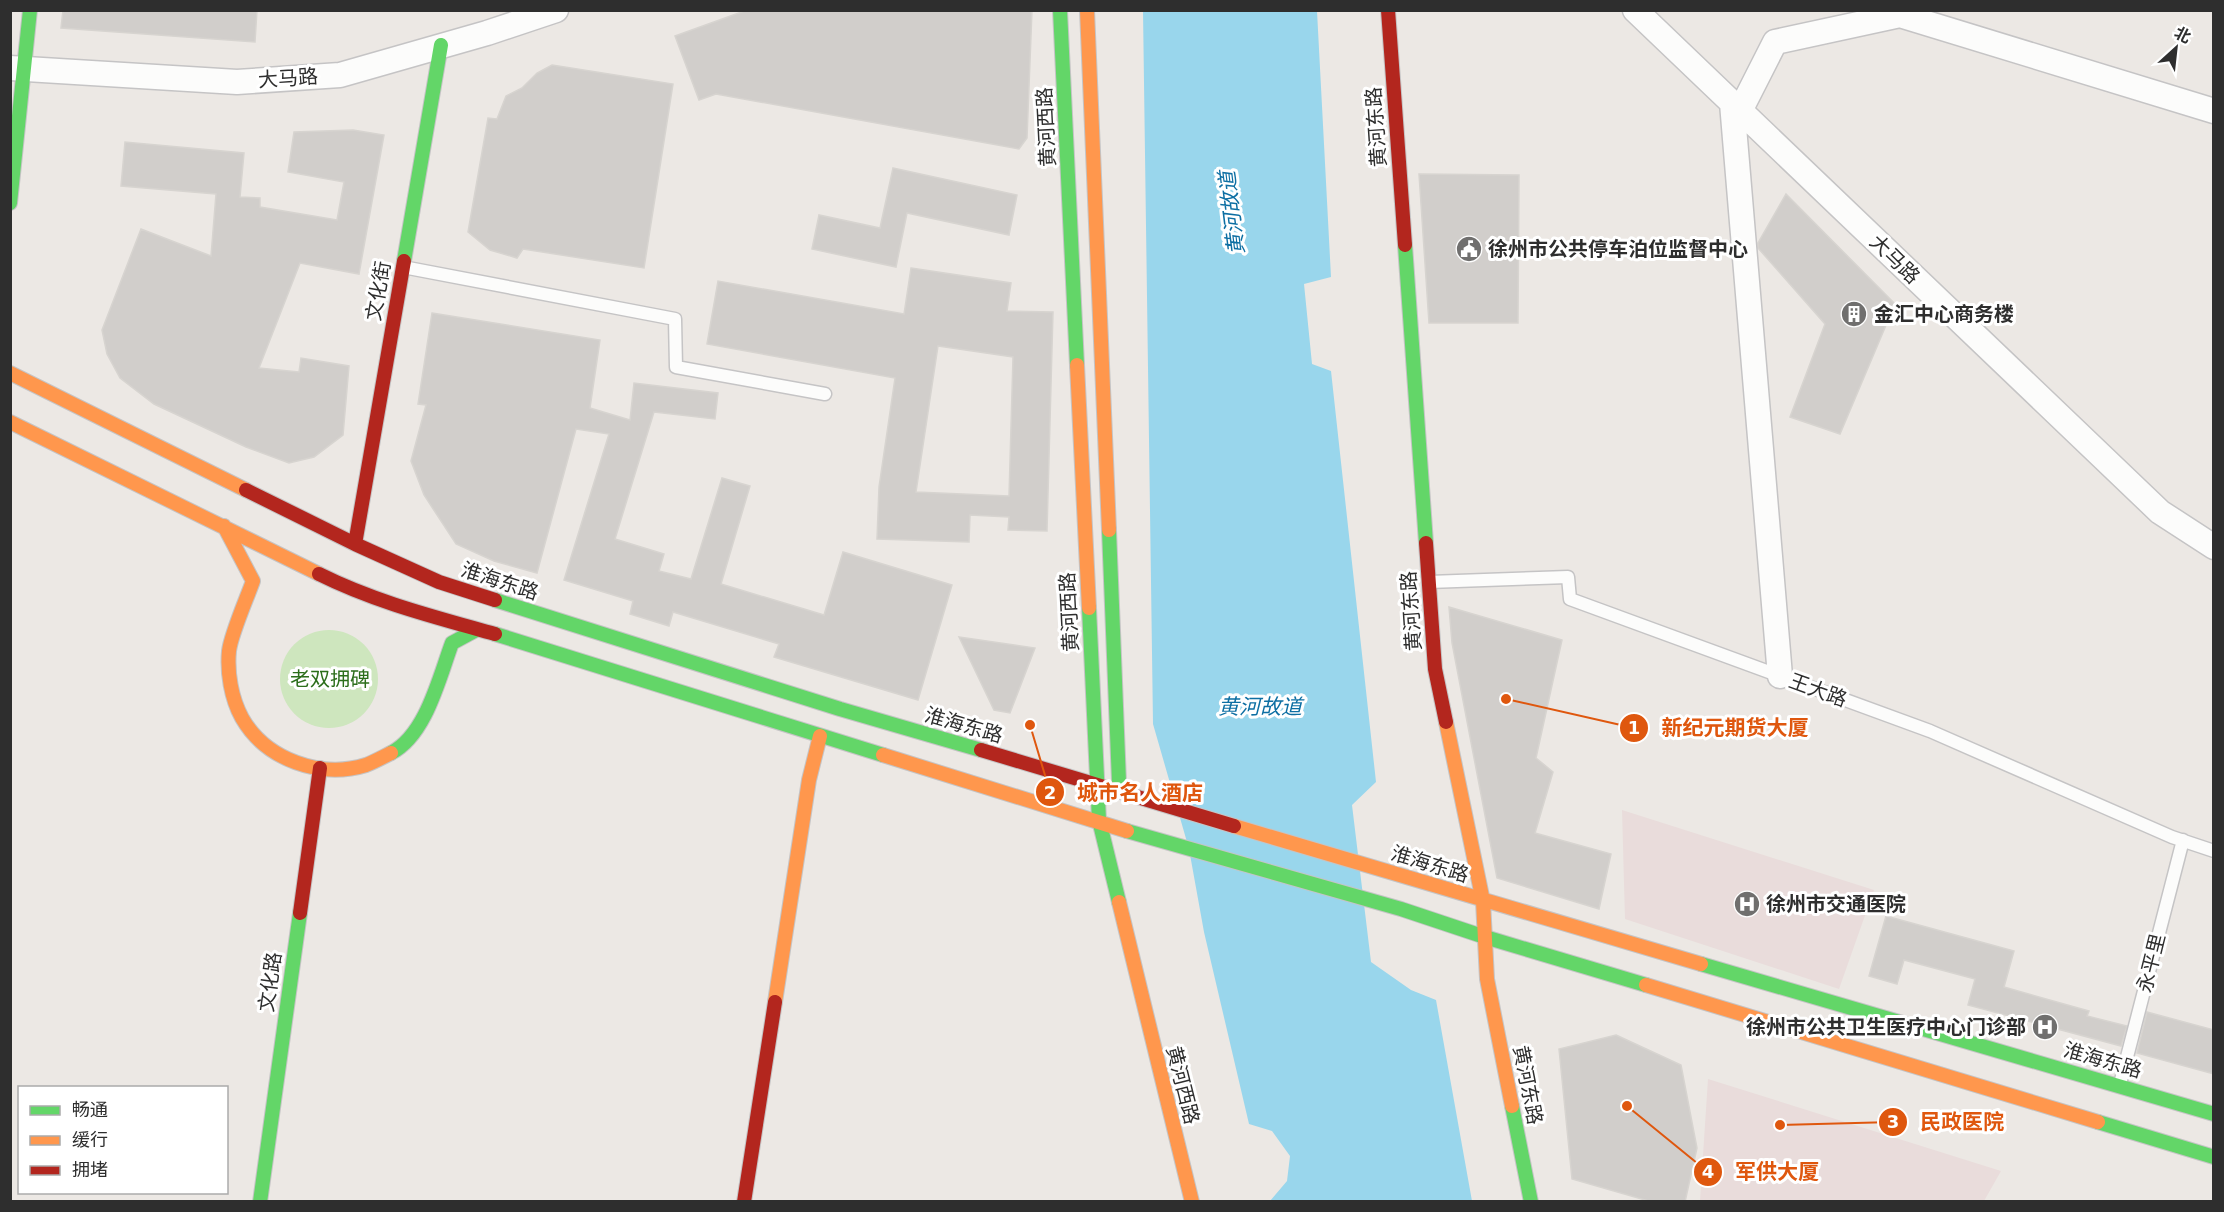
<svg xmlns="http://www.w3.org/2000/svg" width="2224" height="1212" font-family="'DejaVu Sans','Noto Sans SC',sans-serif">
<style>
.medical{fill:#e9dcdb}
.green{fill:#cee6be}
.water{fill:#99d6ec}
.building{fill:#d1cecb;stroke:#d7d4d0;stroke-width:1.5;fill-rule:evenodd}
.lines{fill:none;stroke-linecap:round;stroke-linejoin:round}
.lane-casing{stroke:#c5c4c5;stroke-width:15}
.street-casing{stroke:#c5c4c5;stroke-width:27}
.fast-casing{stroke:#c5c4c5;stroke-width:16}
.slow-casing{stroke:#c5c4c5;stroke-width:16}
.jam-casing{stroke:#c5c4c5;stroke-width:16}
.lane{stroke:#fcfcfb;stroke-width:12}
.street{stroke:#fcfcfb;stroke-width:24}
.fast{stroke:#63d668;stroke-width:14}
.slow{stroke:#ff974d;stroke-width:14}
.jam{stroke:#b3261e;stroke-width:14}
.labels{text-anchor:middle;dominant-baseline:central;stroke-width:6;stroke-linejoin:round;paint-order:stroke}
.street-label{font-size:20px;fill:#2e2e2e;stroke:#fff}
.poi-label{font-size:20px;font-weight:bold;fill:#2e2e2e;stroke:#fff;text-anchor:start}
.park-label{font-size:20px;fill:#2c6e1b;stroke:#fff}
.water-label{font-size:21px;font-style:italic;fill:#0d6fa3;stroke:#fff}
.leader{fill:none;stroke:#df570e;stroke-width:2}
.callout-dot{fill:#df570e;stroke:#fff;stroke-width:2}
.mark-label{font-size:18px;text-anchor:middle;font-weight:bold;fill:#fff}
.callout-label{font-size:21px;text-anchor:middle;font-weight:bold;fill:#df570e;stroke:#fff;stroke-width:6;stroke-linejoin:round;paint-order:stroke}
</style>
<rect width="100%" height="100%" fill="#ece8e4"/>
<!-- medical -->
<path class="medical" d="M 1622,810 L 1874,890 L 1839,989 L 1625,919 Z
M 1708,1079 L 2001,1171 L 1984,1201 L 1700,1201 Z"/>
<!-- green -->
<path class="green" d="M280 679a49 49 0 1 1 98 0a49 49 0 1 1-98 0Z"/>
<!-- water -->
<path class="water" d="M 1143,11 L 1317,11 L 1331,277 L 1304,284 L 1312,364 L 1331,371 L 1376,782 L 1352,805 L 1371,962 L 1411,990 L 1436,1000 L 1472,1201 L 1270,1201 L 1287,1181 L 1290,1156 L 1272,1131 L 1249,1124 L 1204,932 L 1189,849 L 1153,724 Z"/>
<!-- building -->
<path class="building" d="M 63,10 L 257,10 L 255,42 L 61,28 Z
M 747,10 L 1032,10 L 1027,138 L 1019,149 L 716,94 L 699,100 L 675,36 Z
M 552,65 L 673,84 L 644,268 L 523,249 L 517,258 L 490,250 L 468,232 L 488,118 L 497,119 L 506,96 L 522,88 L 537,73 Z
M 353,130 L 384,135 L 359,274 L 300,263 L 259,368 L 299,372 L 301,358 L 349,366 L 343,435 L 314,457 L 289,463 L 246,447 L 154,404 L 120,378 L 107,354 L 102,330 L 141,229 L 211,256 L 216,194 L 121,186 L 125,142 L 244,153 L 240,197 L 260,198 L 260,207 L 337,220 L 344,182 L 288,172 L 294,132 Z
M 893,168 L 1017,195 L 1009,235 L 907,213 L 896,267 L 812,249 L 819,215 L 880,228 Z
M 1419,174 L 1519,175 L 1518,323 L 1429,323 Z
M 1786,194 L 1895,304 L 1840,434 L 1790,417 L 1825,324 L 1758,248 L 1758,243 Z
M 911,268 L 1011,283 L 1007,311 L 1053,312 L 1047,531 L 1008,530 L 1009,517 L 970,515 L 969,542 L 877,539 L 879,487 L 895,378 L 707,344 L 718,281 L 904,314 ZM 938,346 L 1013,357 L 1009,496 L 916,492 Z
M 432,313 L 600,340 L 590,408 L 630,420 L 634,383 L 718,393 L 715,419 L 654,412 L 615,539 L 664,554 L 659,571 L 691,579 L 722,478 L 750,486 L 721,584 L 824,615 L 843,552 L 952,585 L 918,700 L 774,657 L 779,644 L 673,612 L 669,626 L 630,614 L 633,601 L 564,580 L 609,434 L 576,429 L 537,573 L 494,561 L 456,544 L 424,495 L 411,461 L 426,405 L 418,404 Z
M 1449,607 L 1562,640 L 1536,758 L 1553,772 L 1535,833 L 1611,854 L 1599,909 L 1497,878 L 1452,643 Z
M 959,637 L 1035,648 L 1010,713 L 994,710 Z
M 1886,916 L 2014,951 L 2004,987 L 2089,1011 L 2087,1016 L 2127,1026 L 2121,1046 L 1968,1005 L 1975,979 L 1904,960 L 1897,984 L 1869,976 Z
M 2147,1012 L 2214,1030 L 2214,1074 L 2137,1053 Z
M 1616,1035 L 1681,1065 L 1697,1148 L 1685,1202 L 1652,1202 L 1572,1179 L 1559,1049 Z"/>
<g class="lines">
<!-- lane casing -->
<g class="lane-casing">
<path id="lane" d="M 403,267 L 675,319 L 676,367 L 825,394
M 1429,582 L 1568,577 L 1570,599 L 1930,731 L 2172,837 L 2214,851
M 2120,1084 L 2183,840"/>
</g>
<!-- street casing -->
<g class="street-casing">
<path id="street" d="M 1635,10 L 2160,512 L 2214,547
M 10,68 L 237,82 L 340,75 L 487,33 L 556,10
M 1732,103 L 1780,676
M 1740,111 L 1775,42 L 1900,15 L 2214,111"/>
</g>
<!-- fast casing -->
<g class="fast-casing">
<path id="fast" d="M 1060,10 L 1077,365
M 10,203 L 30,10
M 1405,245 L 1426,543
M 404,261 L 441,45
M 1109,530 L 1119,782
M 495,600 L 840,709 L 981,750
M 1089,608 L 1099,820 L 1119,902
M 495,634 L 883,755
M 391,753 C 426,735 439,678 452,643 L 476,630
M 1127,831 L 1401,909 L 1485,937 L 1646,985
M 1701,964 L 2214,1114
M 1512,1106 L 1531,1202
M 2098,1122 L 2214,1157
M 260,1202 L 300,913"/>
</g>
<!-- slow casing -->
<g class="slow-casing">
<path id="slow" d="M 1087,10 L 1109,530
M 1077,365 L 1089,608
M 10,373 L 246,490
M 10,422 L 319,574
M 224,526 L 253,581 C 247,598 231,634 229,651 C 227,672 231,698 242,718 C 266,760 321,779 366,765 C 374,762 383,757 391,753
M 1446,722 L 1483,901 L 1487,979 L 1512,1106
M 883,755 L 1127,831
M 1234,826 L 1701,964
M 1119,902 L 1192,1202
M 1646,985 L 2098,1122
M 775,1002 L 809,780 L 820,736"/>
</g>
<!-- jam casing -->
<g class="jam-casing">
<path id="jam" d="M 1388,10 L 1405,245
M 246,490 L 355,544 L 439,582 L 495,600
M 1426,543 L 1435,669 L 1446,722
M 355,544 L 404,261
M 319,574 C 375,602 435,617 495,634
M 981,750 L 1234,826
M 300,913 L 320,768
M 744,1202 L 775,1002"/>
</g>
<!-- lane -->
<use href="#lane" class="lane"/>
<!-- street -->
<use href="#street" class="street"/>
<!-- fast -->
<use href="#fast" class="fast"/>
<!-- slow -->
<use href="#slow" class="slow"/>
<!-- jam -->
<use href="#jam" class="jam"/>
</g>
<!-- icons -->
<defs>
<g id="civic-disc" transform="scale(1.35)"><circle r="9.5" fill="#706f6e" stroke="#fff"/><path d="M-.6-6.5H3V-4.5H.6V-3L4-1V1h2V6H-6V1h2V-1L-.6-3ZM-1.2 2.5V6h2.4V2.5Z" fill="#fff"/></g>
<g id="building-disc" transform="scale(1.35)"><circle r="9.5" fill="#706f6e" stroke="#fff"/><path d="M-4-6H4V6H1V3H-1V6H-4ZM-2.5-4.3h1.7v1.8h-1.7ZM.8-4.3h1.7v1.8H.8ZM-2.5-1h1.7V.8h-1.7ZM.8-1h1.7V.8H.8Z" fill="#fff"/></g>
<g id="hospital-disc" transform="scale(1.35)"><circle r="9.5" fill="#706f6e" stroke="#fff"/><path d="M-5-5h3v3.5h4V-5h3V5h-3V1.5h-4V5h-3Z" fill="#fff"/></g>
</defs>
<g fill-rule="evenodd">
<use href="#civic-disc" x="1469" y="249"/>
<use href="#building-disc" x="1854" y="314"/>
<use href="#hospital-disc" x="1747" y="904"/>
<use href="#hospital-disc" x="2045" y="1027"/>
</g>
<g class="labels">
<!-- street labels -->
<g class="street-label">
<text transform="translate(288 78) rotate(-4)">大马路</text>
<text transform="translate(1046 127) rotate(-93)">黄河西路</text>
<text transform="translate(1376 127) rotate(-94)">黄河东路</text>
<text transform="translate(1895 259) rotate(44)">大马路</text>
<text transform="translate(378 291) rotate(-80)">文化街</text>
<text transform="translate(500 581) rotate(18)">淮海东路</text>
<text transform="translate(1411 611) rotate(-94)">黄河东路</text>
<text transform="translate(1069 612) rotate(-93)">黄河西路</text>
<text transform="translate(1818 690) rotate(20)">王大路</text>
<text transform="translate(964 725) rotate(16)">淮海东路</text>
<text transform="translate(1430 864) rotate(17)">淮海东路</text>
<text transform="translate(2151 963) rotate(-76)">永平里</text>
<text transform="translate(270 982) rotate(-82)">文化路</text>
<text transform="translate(2103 1060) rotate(16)">淮海东路</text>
<text transform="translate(1183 1085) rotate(76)">黄河西路</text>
<text transform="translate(1528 1085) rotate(79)">黄河东路</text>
</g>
<!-- poi labels -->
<g class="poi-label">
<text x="1488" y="249">徐州市公共停车泊位监督中心</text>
<text x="1874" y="314">金汇中心商务楼</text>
<text x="1766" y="904">徐州市交通医院</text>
<text x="2026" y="1027" text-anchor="end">徐州市公共卫生医疗中心门诊部</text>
</g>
<!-- park labels -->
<g class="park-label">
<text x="330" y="679">老双拥碑</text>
</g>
<!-- water labels -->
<g class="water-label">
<text transform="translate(1232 213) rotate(-97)">黄河故道</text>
<text x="1260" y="707">黄河故道</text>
</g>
</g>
<!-- callouts -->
<path class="leader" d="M1506 699L1634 728M1030 725L1050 792M1780 1125L1893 1122M1627 1106L1708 1172"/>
<g class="callout-dot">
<circle cx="1506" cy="699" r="6"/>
<circle cx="1030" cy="725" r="6"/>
<circle cx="1780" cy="1125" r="6"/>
<circle cx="1627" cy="1106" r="6"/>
<circle cx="1634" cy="728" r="15"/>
<circle cx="1050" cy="792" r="15"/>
<circle cx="1893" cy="1122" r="15"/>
<circle cx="1708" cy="1172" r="15"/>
</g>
<g class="mark-label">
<text x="1634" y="734">1</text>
<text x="1050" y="799">2</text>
<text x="1893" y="1128">3</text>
<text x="1708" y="1178">4</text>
</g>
<g class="callout-label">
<text x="1735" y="735">新纪元期货大厦</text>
<text x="1140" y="800">城市名人酒店</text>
<text x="1962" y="1129">民政医院</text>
<text x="1777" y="1179">军供大厦</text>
</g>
<!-- border -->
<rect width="2224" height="1212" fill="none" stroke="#2e2e2e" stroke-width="24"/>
<!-- legend -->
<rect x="18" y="1086" width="210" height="108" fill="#ffffff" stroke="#ababab" stroke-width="1.5"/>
<rect x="30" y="1106" width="30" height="9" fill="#63d668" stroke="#ababab" stroke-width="1.5"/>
<text x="72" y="1116" font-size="18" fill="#2e2e2e">畅通</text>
<rect x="30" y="1136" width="30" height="9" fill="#ff974d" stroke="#ababab" stroke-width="1.5"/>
<text x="72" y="1146" font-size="18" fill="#2e2e2e">缓行</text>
<rect x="30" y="1166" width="30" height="9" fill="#b3261e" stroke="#ababab" stroke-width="1.5"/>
<text x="72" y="1176" font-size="18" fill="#2e2e2e">拥堵</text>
<!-- north arrow -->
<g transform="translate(2176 48) rotate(27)" stroke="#ffffff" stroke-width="4.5" paint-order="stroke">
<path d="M0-4.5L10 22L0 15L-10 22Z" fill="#2e2e2e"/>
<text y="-9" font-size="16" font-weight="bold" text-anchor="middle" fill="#2e2e2e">北</text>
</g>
</svg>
